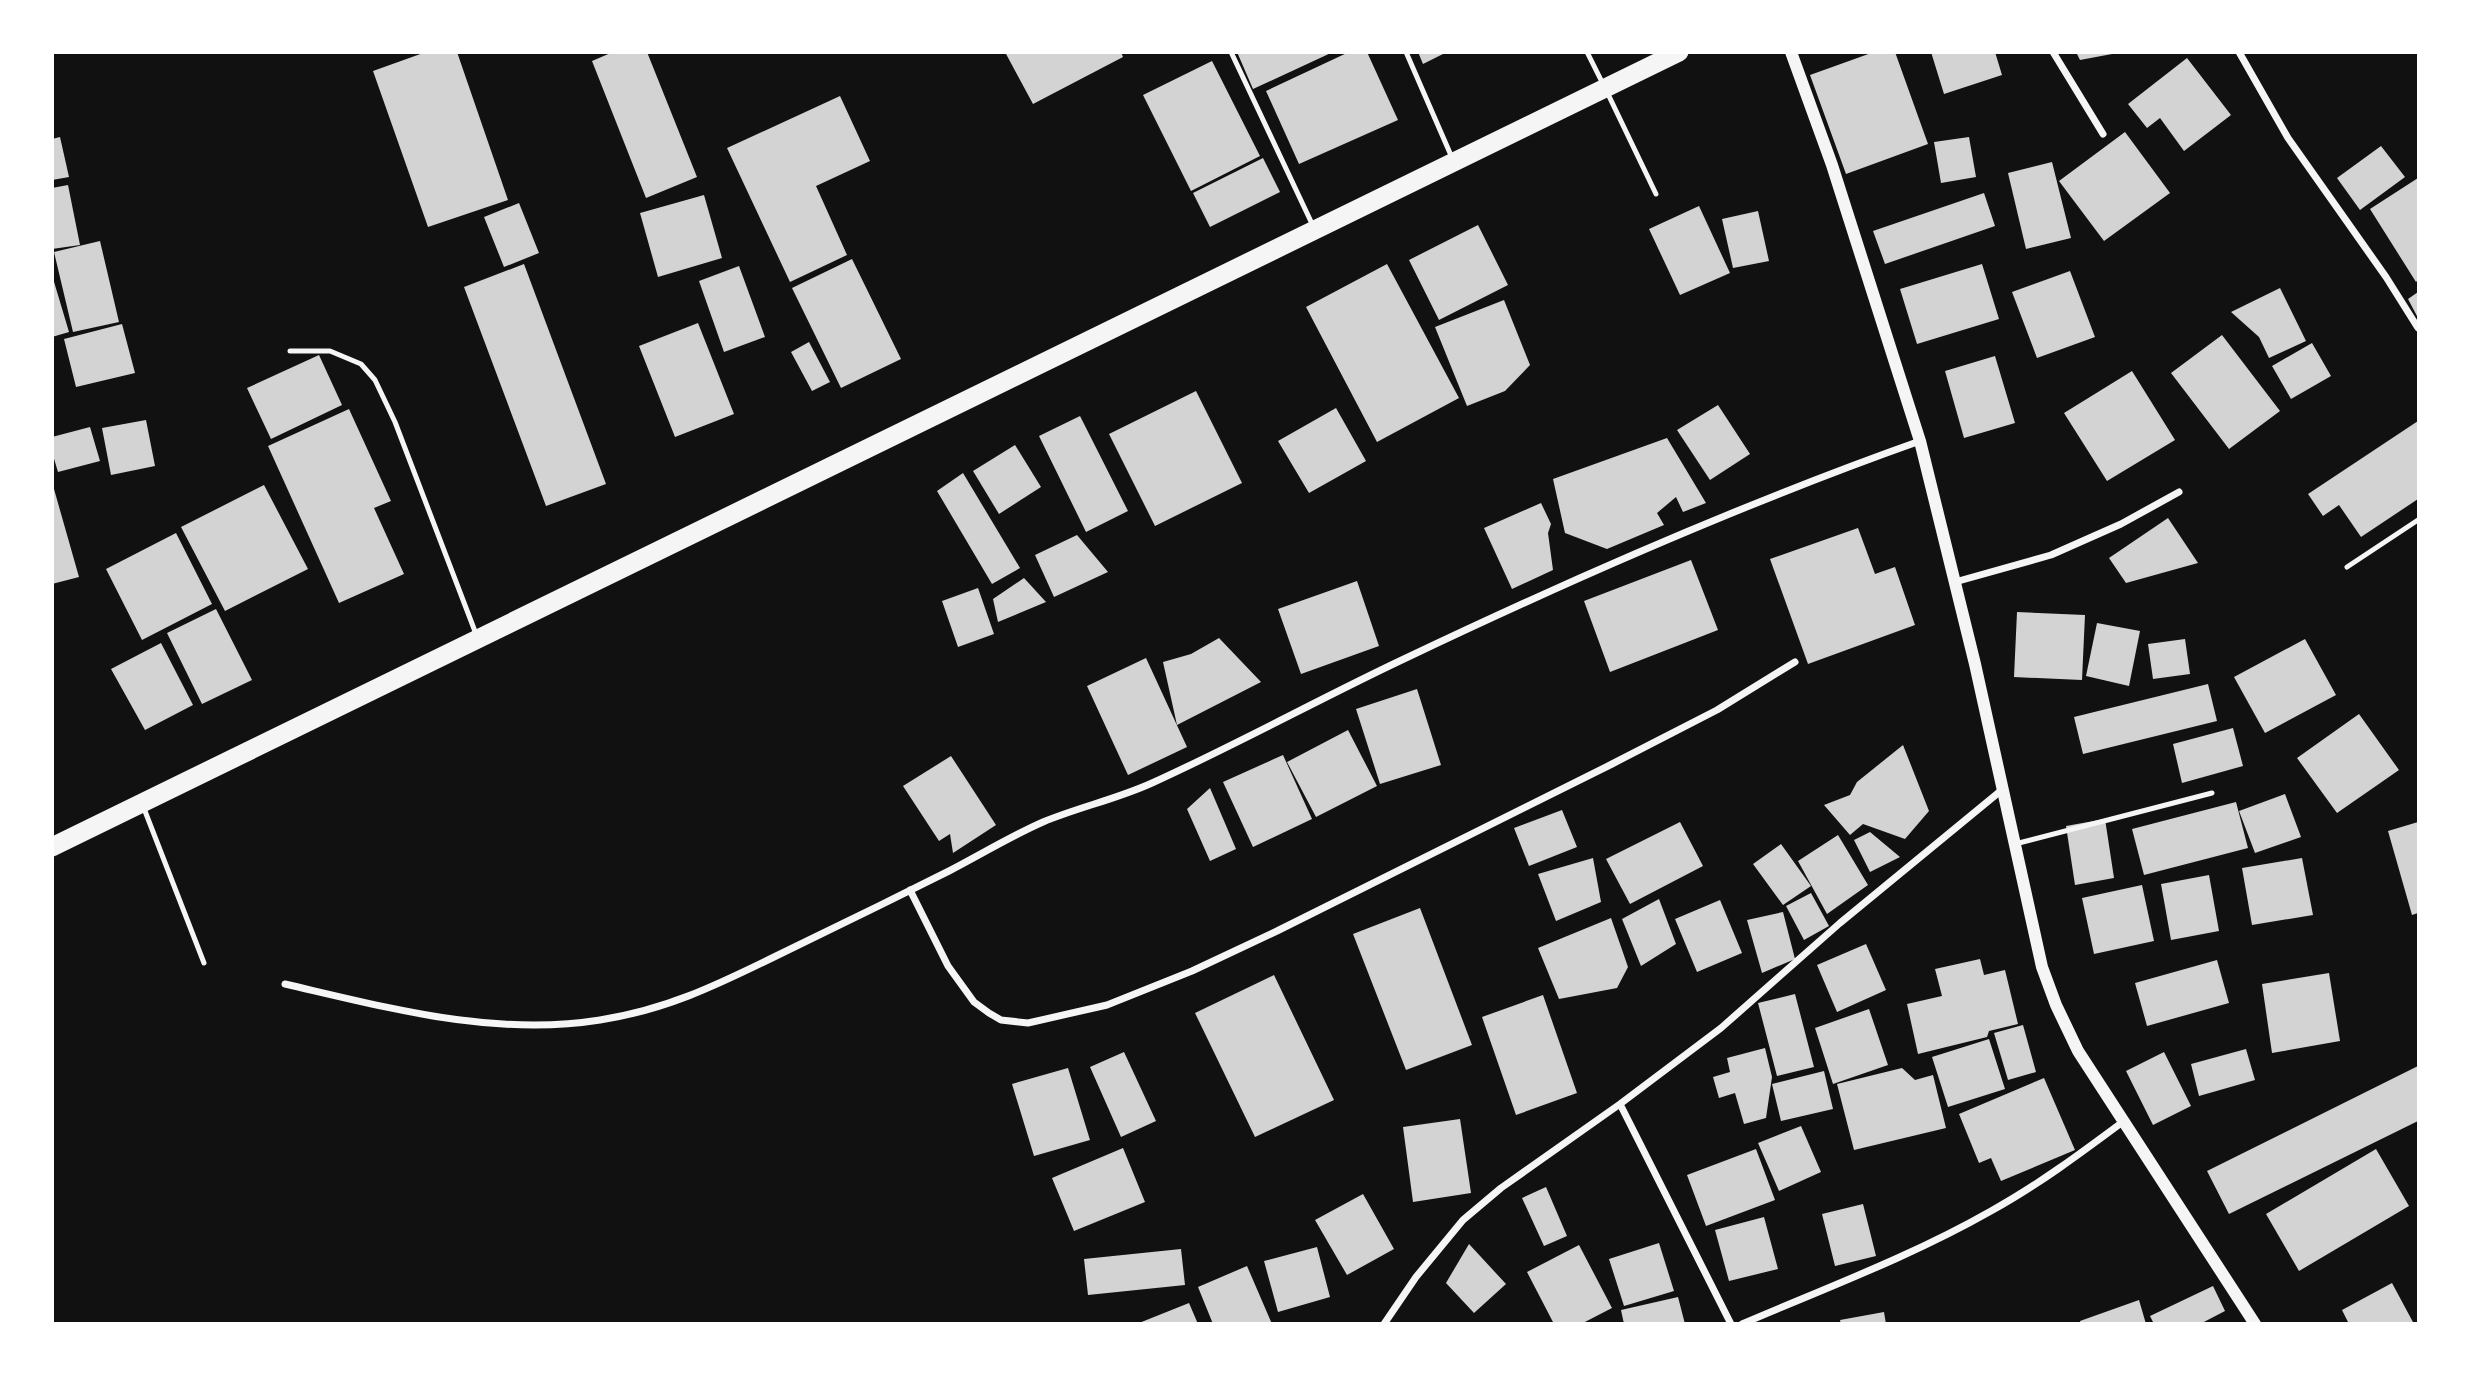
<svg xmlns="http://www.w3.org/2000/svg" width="2471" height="1376" font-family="'Varela Round',sans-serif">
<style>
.building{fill:#d3d3d3}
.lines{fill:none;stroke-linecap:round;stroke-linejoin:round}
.service{stroke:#f5f5f5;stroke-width:5}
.minor{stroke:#f5f5f5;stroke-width:7}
.tertiary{stroke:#f5f5f5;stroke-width:12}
.trunk{stroke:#f5f5f5;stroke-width:19}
</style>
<rect width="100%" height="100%" fill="#111"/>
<!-- building -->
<path class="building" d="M 426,52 L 457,52 L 508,200 L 428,227 L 373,71 Z
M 613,52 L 647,52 L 697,177 L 646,198 L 592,61 Z
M 1005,52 L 1121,52 L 1123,57 L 1033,104 Z
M 1237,52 L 1333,52 L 1253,89 Z
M 1349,52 L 1367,52 L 1398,120 L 1299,164 L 1266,91 Z
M 1418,52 L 1447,52 L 1423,64 Z
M 1874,52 L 1895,52 L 1928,144 L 1846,174 L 1810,75 Z
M 1931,52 L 1995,52 L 2002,75 L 1944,94 Z
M 2076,52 L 2112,52 L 2112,54 L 2080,60 Z
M 2187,58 L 2231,115 L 2184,151 L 2160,118 L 2147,128 L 2128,104 Z
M 1212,61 L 1260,156 L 1191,191 L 1143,95 Z
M 840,96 L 870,161 L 816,186 L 847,255 L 790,282 L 727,148 Z
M 2125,132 L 2170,193 L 2104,241 L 2059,181 Z
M 60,137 L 69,177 L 52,180 L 52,139 Z
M 1969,137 L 1976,177 L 1941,183 L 1934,142 Z
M 2381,146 L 2405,177 L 2360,210 L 2337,178 Z
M 1263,158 L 1280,192 L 1210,227 L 1193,193 Z
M 2052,162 L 2071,238 L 2026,249 L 2008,173 Z
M 2418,178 L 2418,280 L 2416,282 L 2370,209 Z
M 68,185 L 80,245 L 52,249 L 52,188 Z
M 1984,193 L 1995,226 L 1885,264 L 1873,231 Z
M 704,195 L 722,258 L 658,277 L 640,213 Z
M 519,203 L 539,253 L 504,267 L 484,217 Z
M 1699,206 L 1730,273 L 1680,295 L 1649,229 Z
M 1758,211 L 1769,261 L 1733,268 L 1722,219 Z
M 1478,225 L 1508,285 L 1439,320 L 1409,260 Z
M 100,241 L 119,322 L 73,332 L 54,252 Z
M 852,259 L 901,359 L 841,388 L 792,288 Z
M 524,264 L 606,484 L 546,506 L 464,287 Z
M 1387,264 L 1459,398 L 1377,442 L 1306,307 Z
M 1982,264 L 1999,319 L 1917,344 L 1900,289 Z
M 739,266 L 765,337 L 724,352 L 699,281 Z
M 2070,271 L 2095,337 L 2037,358 L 2012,292 Z
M 52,275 L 69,332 L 52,337 Z
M 2280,288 L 2306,341 L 2269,358 L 2259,337 L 2231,312 Z
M 2418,292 L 2418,318 L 2408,299 Z
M 1504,300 L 1530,365 L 1505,391 L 1467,406 L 1435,327 Z
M 698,323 L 734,414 L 675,437 L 639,346 Z
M 122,324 L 135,373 L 76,387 L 64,339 Z
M 2222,335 L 2280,411 L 2229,449 L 2171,373 Z
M 809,342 L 830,382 L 812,391 L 791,352 Z
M 2312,343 L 2331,376 L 2291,399 L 2272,366 Z
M 319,355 L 342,405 L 271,439 L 247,388 Z
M 1995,356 L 2015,423 L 1964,438 L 1945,371 Z
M 2132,371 L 2175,440 L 2107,481 L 2064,413 Z
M 1196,391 L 1242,483 L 1155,526 L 1109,434 Z
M 1718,405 L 1750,454 L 1710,480 L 1677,430 Z
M 1336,408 L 1366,461 L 1309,493 L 1278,441 Z
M 349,409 L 391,501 L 374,508 L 404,574 L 339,603 L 268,446 Z
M 1080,416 L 1128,511 L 1086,532 L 1039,436 Z
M 146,420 L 155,466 L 111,475 L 102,428 Z
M 2418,421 L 2418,499 L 2361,537 L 2339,505 L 2323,516 L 2308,494 Z
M 90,427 L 100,461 L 58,472 L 52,452 L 52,437 Z
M 1667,438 L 1706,503 L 1683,512 L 1676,497 L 1657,513 L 1664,525 L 1607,549 L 1565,533 L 1553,479 Z
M 1015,445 L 1041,487 L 999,514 L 973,471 Z
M 963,473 L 1020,568 L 992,584 L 937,491 Z
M 52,482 L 79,577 L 52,584 Z
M 264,485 L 308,569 L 225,611 L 181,527 Z
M 1541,503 L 1551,524 L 1548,533 L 1553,570 L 1512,589 L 1484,528 Z
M 2168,518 L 2198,563 L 2126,583 L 2109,558 Z
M 1858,528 L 1875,574 L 1895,567 L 1915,625 L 1808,664 L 1770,559 Z
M 176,533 L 212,604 L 142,640 L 106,569 Z
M 1077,535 L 1108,572 L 1054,597 L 1035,555 Z
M 1691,560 L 1718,630 L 1610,672 L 1584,601 Z
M 1024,578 L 1046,602 L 998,622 L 993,599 Z
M 1357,581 L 1379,646 L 1301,674 L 1278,609 Z
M 978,588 L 994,634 L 958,647 L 942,601 Z
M 216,609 L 252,680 L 202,704 L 167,633 Z
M 2017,612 L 2085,615 L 2082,680 L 2014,677 Z
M 2097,623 L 2140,631 L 2129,686 L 2086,676 Z
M 1219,638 L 1261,682 L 1177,725 L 1163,662 L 1191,654 Z
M 2185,639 L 2190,674 L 2153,679 L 2148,644 Z
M 2305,639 L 2336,695 L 2265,733 L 2234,677 Z
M 161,643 L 193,705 L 145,730 L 111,669 Z
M 1146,658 L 1187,747 L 1128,775 L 1087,686 Z
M 2208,684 L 2217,721 L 2083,754 L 2074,717 Z
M 1417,689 L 1441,765 L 1380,784 L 1356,709 Z
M 2359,714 L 2399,770 L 2337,813 L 2297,758 Z
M 2233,728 L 2243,766 L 2182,783 L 2173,744 Z
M 1348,730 L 1377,786 L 1316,817 L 1287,762 Z
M 1903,745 L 1929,811 L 1905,839 L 1863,824 L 1850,835 L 1824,805 L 1850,795 L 1857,782 Z
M 1283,755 L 1312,819 L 1253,847 L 1223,782 Z
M 951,756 L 996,825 L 953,853 L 950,834 L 939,841 L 903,786 Z
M 1210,788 L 1236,849 L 1210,861 L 1187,809 Z
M 2285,794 L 2301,837 L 2255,853 L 2239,811 Z
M 2236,802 L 2248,848 L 2144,875 L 2132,829 Z
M 1562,810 L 1577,847 L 1529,866 L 1514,828 Z
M 2105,819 L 2114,878 L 2075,885 L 2066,826 Z
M 1680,822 L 1703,866 L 1630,904 L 1606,859 Z
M 2418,822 L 2418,913 L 2412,915 L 2388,831 Z
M 1870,832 L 1900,857 L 1870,872 L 1854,840 Z
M 1838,835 L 1868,885 L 1827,914 L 1798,861 Z
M 1781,844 L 1811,886 L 1783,905 L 1753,864 Z
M 1593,858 L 1601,902 L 1556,921 L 1538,874 Z
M 2302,858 L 2313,915 L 2252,925 L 2242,868 Z
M 2209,875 L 2219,931 L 2171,940 L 2161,884 Z
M 2142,885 L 2154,941 L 2094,954 L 2082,898 Z
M 1811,893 L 1829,926 L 1804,940 L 1786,906 Z
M 1659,899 L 1676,944 L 1641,966 L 1622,919 Z
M 1720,900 L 1742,953 L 1697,972 L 1675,919 Z
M 1420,908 L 1472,1045 L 1406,1070 L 1353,934 Z
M 1783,912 L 1795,959 L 1762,973 L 1747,920 Z
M 1611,918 L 1628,967 L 1617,988 L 1559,999 L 1538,948 Z
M 1866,944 L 1886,990 L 1837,1012 L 1817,965 Z
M 1980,959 L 1984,975 L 2005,970 L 2018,1024 L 1989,1031 L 1987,1037 L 1918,1054 L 1907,1004 L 1942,996 L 1935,969 Z
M 2217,960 L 2229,1003 L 2147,1026 L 2135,983 Z
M 2329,973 L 2340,1041 L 2272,1053 L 2262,984 Z
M 1274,975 L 1334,1100 L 1255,1137 L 1195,1013 Z
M 1795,994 L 1814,1067 L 1777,1076 L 1758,1003 Z
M 1543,995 L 1577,1093 L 1516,1115 L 1482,1017 Z
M 1869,1009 L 1888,1065 L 1833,1084 L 1815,1028 Z
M 2023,1025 L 2036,1072 L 2008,1080 L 1994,1033 Z
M 1989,1039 L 2005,1089 L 1948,1107 L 1932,1057 Z
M 1765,1048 L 1772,1077 L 1766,1118 L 1744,1124 L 1735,1093 L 1719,1098 L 1713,1077 L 1730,1072 L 1727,1058 Z
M 2246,1049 L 2255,1080 L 2199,1096 L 2191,1064 Z
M 1124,1052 L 1156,1121 L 1121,1137 L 1090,1067 Z
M 2164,1052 L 2191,1106 L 2153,1125 L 2126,1071 Z
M 2418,1066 L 2418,1121 L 2229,1214 L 2207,1171 Z
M 1068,1068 L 1090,1140 L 1034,1156 L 1012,1084 Z
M 1902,1068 L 1915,1080 L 1933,1075 L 1946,1128 L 1854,1150 L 1837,1084 Z
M 1824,1071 L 1833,1109 L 1781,1121 L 1772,1084 Z
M 2044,1078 L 2075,1150 L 2001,1181 L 1991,1158 L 1979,1163 L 1959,1114 Z
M 1460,1119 L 1471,1193 L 1413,1202 L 1403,1127 Z
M 1801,1126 L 1821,1172 L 1779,1191 L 1758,1143 Z
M 1123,1148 L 1145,1202 L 1074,1231 L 1052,1178 Z
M 1756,1149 L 1775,1200 L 1706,1226 L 1687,1175 Z
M 2376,1149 L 2409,1206 L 2299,1271 L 2266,1214 Z
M 1546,1187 L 1567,1236 L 1544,1246 L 1522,1198 Z
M 1363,1194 L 1394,1249 L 1347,1275 L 1315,1220 Z
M 1863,1204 L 1876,1256 L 1835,1266 L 1822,1214 Z
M 1764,1217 L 1778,1269 L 1729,1281 L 1715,1230 Z
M 1659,1243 L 1674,1291 L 1624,1306 L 1609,1259 Z
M 1469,1244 L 1506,1284 L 1474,1313 L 1446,1283 Z
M 1579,1245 L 1612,1308 L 1581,1324 L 1554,1324 L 1527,1272 Z
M 1317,1247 L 1330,1297 L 1278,1312 L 1264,1261 Z
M 1181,1249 L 1185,1285 L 1088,1295 L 1084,1259 Z
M 1247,1266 L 1272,1324 L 1213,1324 L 1198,1287 Z
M 2392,1283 L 2414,1324 L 2349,1324 L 2342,1310 Z
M 2213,1286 L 2225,1311 L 2200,1324 L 2154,1324 L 2150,1316 Z
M 1678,1297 L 1685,1324 L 1624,1324 L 1621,1310 Z
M 2139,1300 L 2146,1324 L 2081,1324 L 2080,1321 Z
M 1189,1303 L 1198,1324 L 1139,1324 L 1139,1323 Z
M 1884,1312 L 1886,1324 L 1841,1324 L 1840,1320 Z"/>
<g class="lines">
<!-- service -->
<path class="service" d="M 1231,52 L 1314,228
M 1406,52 L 1453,160
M 1587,52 L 1603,84
M 1607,92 L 1656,194
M 290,351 L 330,351 L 361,364 L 375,380 L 395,422 L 476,634
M 2347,567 L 2418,520
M 143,806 L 204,963
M 2015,844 L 2212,793"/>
<!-- minor -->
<path class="minor" d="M 2053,52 L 2103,134
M 2239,52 L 2288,138 L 2386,277 L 2418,328
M 1955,582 L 2051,555 L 2121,524 L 2179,492
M 910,890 L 948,966 L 974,1002 L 989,1013 L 1001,1020 L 1028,1023 L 1107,1005 L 1192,971 L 1277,931 L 1612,764 L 1717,710 L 1795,662
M 285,984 C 389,1008 494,1037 600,1020 C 665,1010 715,986 774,957 C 832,929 891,900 949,871 C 980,855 1011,836 1043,822 C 1079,807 1117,799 1152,783 C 1238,744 1321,698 1406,658 C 1574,578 1745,503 1920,441
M 1620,1104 L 1731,1324
M 1384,1324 L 1416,1277 L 1463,1220 L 1501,1188 L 1620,1104 L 1721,1028 L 1840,923 L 2003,789
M 1742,1324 C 1826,1288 1912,1256 1991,1211 C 2038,1185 2081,1153 2124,1121"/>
<!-- tertiary -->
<path class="tertiary" d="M 1791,52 L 1832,165 L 1920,441 L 1975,664 L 2042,967 L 2056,1005 L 2078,1051 L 2255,1324"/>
<!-- trunk -->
<path class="trunk" d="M 52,847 C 594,580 1138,319 1679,52"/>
</g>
<!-- border -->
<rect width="2471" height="1376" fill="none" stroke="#ffffff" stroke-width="108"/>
</svg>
